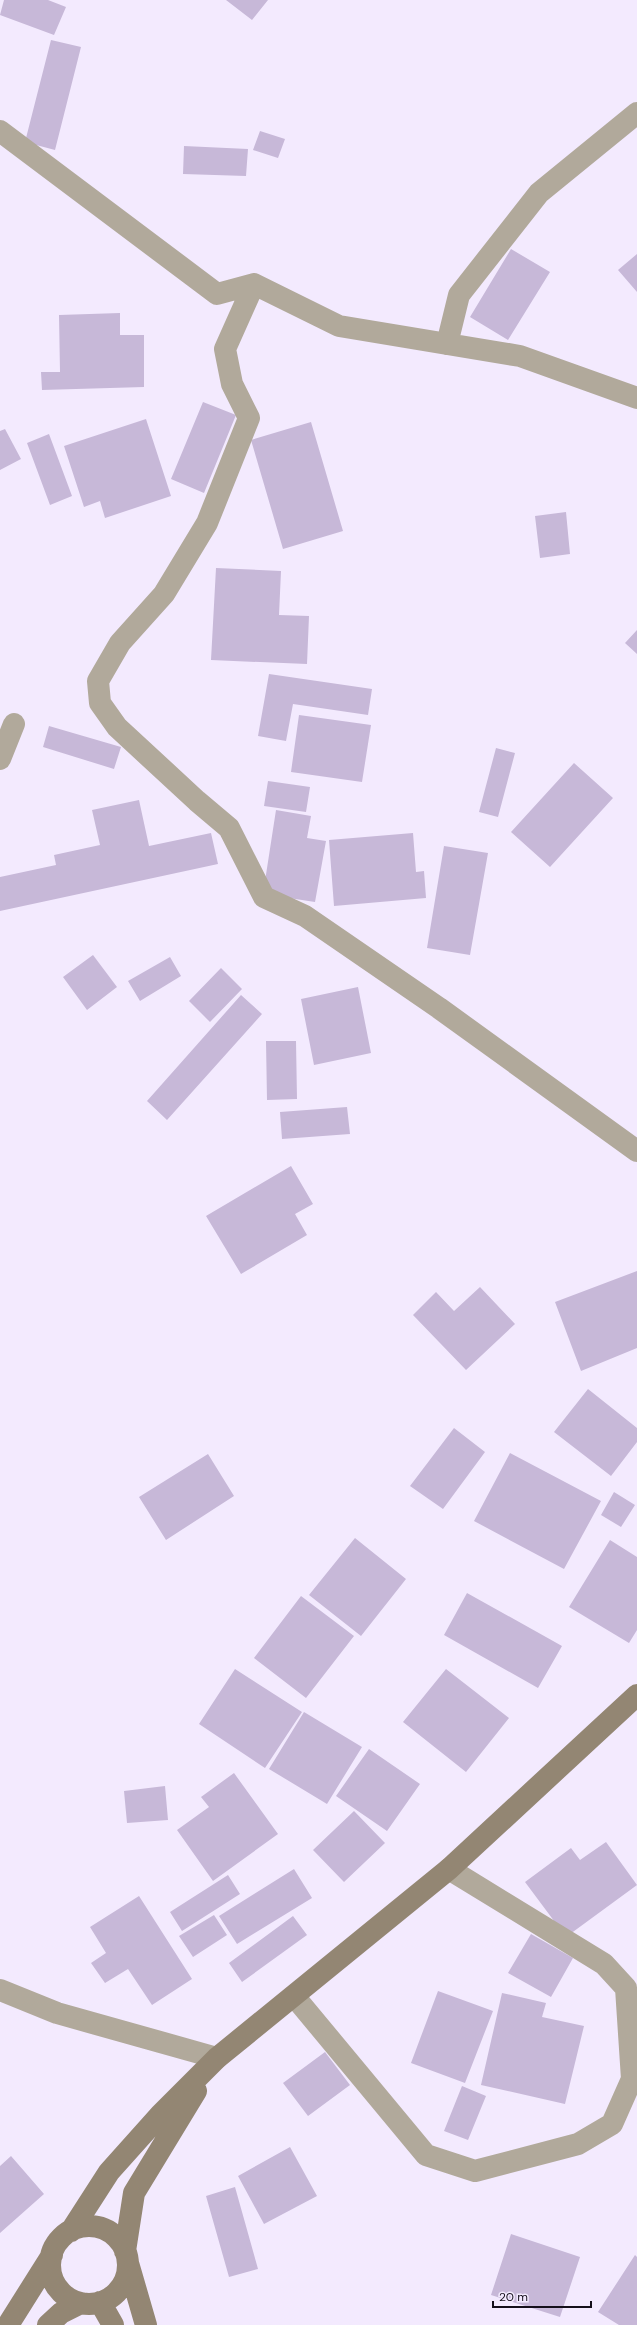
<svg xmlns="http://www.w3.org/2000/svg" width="637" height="2325" font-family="'DM Sans',sans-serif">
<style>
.building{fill:#c7b8d8}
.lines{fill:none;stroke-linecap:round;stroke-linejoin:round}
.minor{stroke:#b1a99b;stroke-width:22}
.secondary{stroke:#938673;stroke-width:22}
</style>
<rect width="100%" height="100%" fill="#f3eafe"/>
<!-- building -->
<path class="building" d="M 4,0 L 48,0 L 66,7 L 54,35 L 0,15 Z
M 226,0 L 268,0 L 252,20 Z
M 51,40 L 81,47 L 55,150 L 25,142 Z
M 260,131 L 285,139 L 278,158 L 253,150 Z
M 184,146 L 248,149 L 246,176 L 183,174 Z
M 511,249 L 550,272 L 508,340 L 470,317 Z
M 637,254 L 637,292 L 618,270 Z
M 120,313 L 120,335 L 144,335 L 144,387 L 42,390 L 41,372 L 60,372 L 59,315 Z
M 203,402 L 236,415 L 204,493 L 171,479 Z
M 146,419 L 171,496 L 105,518 L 100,501 L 84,507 L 64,446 Z
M 311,422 L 343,531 L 283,549 L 251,440 Z
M 5,429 L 21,459 L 0,470 L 0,431 Z
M 49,434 L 72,496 L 50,505 L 27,443 Z
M 566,512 L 570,554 L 540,558 L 535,516 Z
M 216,568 L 281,571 L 279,615 L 309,616 L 307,664 L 211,660 Z
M 637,630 L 637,654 L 625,643 Z
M 269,674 L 372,689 L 368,715 L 293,704 L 286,741 L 258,736 Z
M 299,715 L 371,725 L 362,782 L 291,772 Z
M 49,726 L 121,747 L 114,769 L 43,747 Z
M 496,748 L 515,753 L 498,817 L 479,812 Z
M 574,763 L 613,798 L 550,867 L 511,832 Z
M 268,781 L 310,787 L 306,812 L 264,806 Z
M 139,800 L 149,846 L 211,833 L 218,864 L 0,911 L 0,877 L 56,865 L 54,855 L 100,845 L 92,810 Z
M 276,810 L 311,816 L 307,838 L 326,841 L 315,902 L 263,894 Z
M 413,833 L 416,872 L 424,871 L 426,898 L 334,906 L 329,840 Z
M 444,846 L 488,853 L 470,955 L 427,948 Z
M 93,955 L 117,987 L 87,1010 L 63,977 Z
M 170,957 L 181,976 L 140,1001 L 128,981 Z
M 221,968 L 242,989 L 210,1022 L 189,1001 Z
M 358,987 L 371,1053 L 314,1065 L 301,999 Z
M 241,995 L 262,1014 L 167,1120 L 147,1101 Z
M 266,1041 L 296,1041 L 297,1099 L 267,1100 Z
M 347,1107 L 350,1134 L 282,1139 L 280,1112 Z
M 291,1166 L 313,1204 L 295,1214 L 307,1235 L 241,1274 L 206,1216 Z
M 637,1271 L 637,1348 L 581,1371 L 555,1302 Z
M 480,1287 L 515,1324 L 466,1370 L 413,1315 L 436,1292 L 454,1311 Z
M 588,1389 L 637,1428 L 637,1442 L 611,1476 L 554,1432 Z
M 454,1428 L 485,1452 L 443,1509 L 410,1486 Z
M 510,1453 L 601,1501 L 564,1569 L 474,1521 Z
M 208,1454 L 234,1496 L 166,1540 L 139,1497 Z
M 614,1492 L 635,1505 L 621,1527 L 601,1515 Z
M 355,1538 L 406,1579 L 361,1636 L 309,1595 Z
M 610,1540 L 637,1557 L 637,1630 L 629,1643 L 569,1607 Z
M 467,1593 L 562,1646 L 538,1688 L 444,1635 Z
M 301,1596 L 354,1636 L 306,1698 L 254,1658 Z
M 235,1669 L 302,1712 L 265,1768 L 199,1724 Z
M 446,1669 L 509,1718 L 466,1772 L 403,1722 Z
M 304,1712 L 362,1747 L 327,1804 L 269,1769 Z
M 369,1749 L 420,1784 L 387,1831 L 336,1796 Z
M 234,1773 L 278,1834 L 213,1881 L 177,1830 L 209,1807 L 201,1797 Z
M 165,1786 L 168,1820 L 127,1823 L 124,1791 Z
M 354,1811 L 385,1843 L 344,1882 L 313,1850 Z
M 606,1842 L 637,1885 L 566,1937 L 525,1882 L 571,1848 L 580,1860 Z
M 294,1869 L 312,1898 L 237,1944 L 219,1916 Z
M 228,1875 L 240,1894 L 182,1931 L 170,1912 Z
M 139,1896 L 192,1979 L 152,2005 L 128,1969 L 105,1983 L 91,1963 L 106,1953 L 90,1927 Z
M 214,1915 L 227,1935 L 193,1957 L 179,1936 Z
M 293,1916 L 307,1935 L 242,1982 L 229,1963 Z
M 531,1934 L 573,1958 L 551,1997 L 508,1973 Z
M 438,1991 L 493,2011 L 465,2083 L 411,2063 Z
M 502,1993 L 546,2003 L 542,2017 L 584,2026 L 565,2104 L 481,2085 Z
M 325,2052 L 350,2085 L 308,2116 L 283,2083 Z
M 462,2086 L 486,2096 L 468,2140 L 444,2131 Z
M 290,2147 L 317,2196 L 264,2224 L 238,2176 Z
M 11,2156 L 44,2194 L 0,2233 L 0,2166 Z
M 235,2187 L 258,2269 L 229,2277 L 206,2196 Z
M 511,2234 L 580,2257 L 560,2317 L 491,2295 Z
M 635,2255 L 637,2257 L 637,2325 L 619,2325 L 598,2312 Z"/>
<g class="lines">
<!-- minor -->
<path class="minor" d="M 0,131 L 217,294 L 254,284 L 339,326 L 520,356 L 637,398
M 254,284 L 225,349 L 232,384 L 249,418 L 207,523 L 164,594 L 120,643 L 98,681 L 100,703 L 117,727 L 197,801 L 229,828 L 264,897 L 305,916 L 439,1008 L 637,1151
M 447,344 L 459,295 L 539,193 L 637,113
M 0,759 L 14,724
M 0,1990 L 57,2013 L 217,2058
M 294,1996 L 426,2155 L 475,2171 L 578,2144 L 612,2124 L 632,2079 L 626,1988 L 604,1964 L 449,1869"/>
<!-- secondary -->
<path class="secondary" d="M50 2265a39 39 0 1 1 78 0a39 39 0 1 1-78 0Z
M 71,2231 L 109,2172 L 160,2115 L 217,2058 L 449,1869 L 637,1695
M 125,2251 L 134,2193 L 196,2091
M 128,2263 L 146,2325
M 100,2302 L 113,2325
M 8,2325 L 52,2255
M 48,2325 L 61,2313 L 81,2303"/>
</g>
<!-- scale -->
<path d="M493 2301v6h98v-6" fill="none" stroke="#140f1a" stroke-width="2"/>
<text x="499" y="2301" font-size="12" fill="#140f1a" stroke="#f3eafe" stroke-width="3" paint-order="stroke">20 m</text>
</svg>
